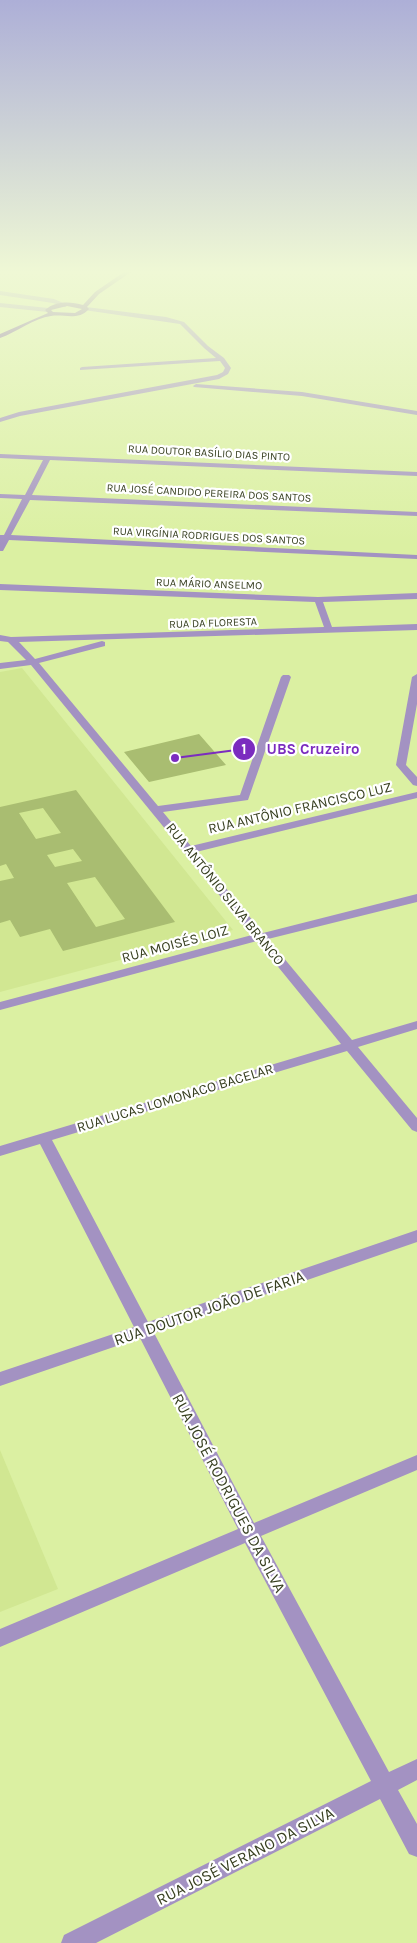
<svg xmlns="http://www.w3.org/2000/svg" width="417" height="1943" font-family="Karla,sans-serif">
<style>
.built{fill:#d1e792}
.building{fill:#a9bd71;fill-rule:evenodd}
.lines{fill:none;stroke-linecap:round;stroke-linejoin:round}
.minor{fill:#a392c2;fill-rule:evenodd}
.major{fill:#6c489e;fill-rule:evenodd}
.labels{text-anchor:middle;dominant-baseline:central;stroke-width:4.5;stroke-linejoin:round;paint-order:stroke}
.far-street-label{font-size:11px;fill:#373f20;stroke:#fff}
.street-label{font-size:14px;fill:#373f20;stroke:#fff}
.near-street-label{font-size:16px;fill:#373f20;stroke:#fff}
.leader{fill:none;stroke:#7b2cbf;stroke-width:2}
.callout-dot{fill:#7b2cbf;stroke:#fff;stroke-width:2}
.mark-label{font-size:15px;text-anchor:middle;font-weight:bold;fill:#fff}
.callout-label{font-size:15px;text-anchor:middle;font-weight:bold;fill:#7b2cbf;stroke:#fff;stroke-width:4.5;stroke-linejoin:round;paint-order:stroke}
</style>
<rect width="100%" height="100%" fill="#dbf0a2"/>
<!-- built -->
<path class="built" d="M 22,668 L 233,930 L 0,992 L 0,672 Z
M 0,1450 L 58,1589 L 0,1612 Z"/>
<!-- building -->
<path class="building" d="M 199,734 L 226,765 L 149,782 L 124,752 Z
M 76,790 L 175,922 L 63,951 L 50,929 L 20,937 L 10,920 L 0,923 L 0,881 L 14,878 L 6,864 L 0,866 L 0,807 ZM 43,808 L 61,833 L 36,839 L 19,813 ZM 73,849 L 82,861 L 55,867 L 47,855 ZM 95,877 L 125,919 L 96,927 L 67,883 Z"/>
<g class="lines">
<!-- minor -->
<path class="minor" d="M 0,291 L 54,299 L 68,305 L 65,307 L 53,303 L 0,295 Z
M 0,303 L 48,308 L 51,310 L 48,312 L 0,307 Z
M 86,307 L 166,317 L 184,322 L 208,346 L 224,358 L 231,368 L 228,374 L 219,379 L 20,416 L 0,422 L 0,418 L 19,412 L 217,375 L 223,372 L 225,368 L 220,361 L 80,370 L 80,368 L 82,367 L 216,358 L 204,348 L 180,324 L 84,310 Z
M 196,384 L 302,392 L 417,411 L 417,415 L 302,396 L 194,387 L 193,386 Z
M 0,454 L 417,472 L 417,476 L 50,460 L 32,495 L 417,512 L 417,516 L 30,500 L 11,535 L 417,555 L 417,559 L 9,540 L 3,551 L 0,551 L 0,535 L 4,535 L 22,499 L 0,498 L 0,494 L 25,495 L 43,460 L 0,458 Z
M 0,584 L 318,597 L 417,593 L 417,599 L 323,602 L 332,627 L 417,624 L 417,630 L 19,642 L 35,659 L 102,641 L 105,642 L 105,646 L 39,663 L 158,806 L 240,795 L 281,677 L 283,675 L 289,675 L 291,677 L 248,800 L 163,812 L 191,846 L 417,792 L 417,798 L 196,852 L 263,933 L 417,894 L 417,902 L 268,939 L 352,1040 L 417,1021 L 417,1029 L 358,1047 L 417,1118 L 417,1132 L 412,1130 L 347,1051 L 52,1140 L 148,1322 L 417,1230 L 417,1242 L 154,1333 L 254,1523 L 417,1455 L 417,1470 L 261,1536 L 389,1772 L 417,1759 L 417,1780 L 398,1790 L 417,1824 L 417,1857 L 409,1854 L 380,1799 L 96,1943 L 61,1943 L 64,1935 L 371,1781 L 245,1543 L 0,1647 L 0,1629 L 238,1529 L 140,1338 L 0,1386 L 0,1372 L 134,1327 L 40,1144 L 0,1156 L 0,1146 L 341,1044 L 257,941 L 0,1010 L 0,1002 L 252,935 L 31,665 L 0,669 L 0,663 L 26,660 L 8,642 L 0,641 L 0,635 L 11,637 L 324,627 L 315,602 L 0,590 Z
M 417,674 L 417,704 L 406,765 L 417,777 L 417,786 L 413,785 L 396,765 L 412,677 Z"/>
<!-- major -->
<path class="major" d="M 124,272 L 131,272 L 99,294 L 87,307 L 89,309 C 78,321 65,314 51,316 C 34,318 17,332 0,338 L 0,334 L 48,313 L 45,310 C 55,301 70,301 83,305 L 95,292 ZM 67,306 L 82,309 L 75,313 L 53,312 L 51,310 Z"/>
</g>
<!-- sky -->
<linearGradient id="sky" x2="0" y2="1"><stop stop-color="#adafd7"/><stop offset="0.5" stop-color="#eff8d5"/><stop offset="1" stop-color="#eff8d5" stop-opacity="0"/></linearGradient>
<rect width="417" height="544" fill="url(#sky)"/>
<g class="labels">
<!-- far-street labels -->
<g class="far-street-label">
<text transform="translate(209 453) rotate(3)">RUA DOUTOR BASÍLIO DIAS PINTO</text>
<text transform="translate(209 493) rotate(3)">RUA JOSÉ CANDIDO PEREIRA DOS SANTOS</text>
<text transform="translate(209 536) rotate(3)">RUA VIRGÍNIA RODRIGUES DOS SANTOS</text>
<text transform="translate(209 584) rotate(2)">RUA MÁRIO ANSELMO</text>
<text transform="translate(213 623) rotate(-2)">RUA DA FLORESTA</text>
</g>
<!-- street labels -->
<g class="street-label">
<text transform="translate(300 808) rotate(-13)">RUA ANTÔNIO FRANCISCO LUZ</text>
<text transform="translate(225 894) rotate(51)">RUA ANTÔNIO SILVA BRANCO</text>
<text transform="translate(175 944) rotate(-15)">RUA MOISÉS LOIZ</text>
<text transform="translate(175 1098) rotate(-17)">RUA LUCAS LOMONACO BACELAR</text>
</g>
<!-- near-street labels -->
<g class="near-street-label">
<text transform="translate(209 1308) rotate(-19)">RUA DOUTOR JOÃO DE FARIA</text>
<text transform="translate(229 1493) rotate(62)">RUA JOSÉ RODRIGUES DA SILVA</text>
<text transform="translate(245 1856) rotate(-27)">RUA JOSÉ VERANO DA SILVA</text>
</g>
</g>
<!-- callouts -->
<path class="leader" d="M175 758L244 749"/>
<g class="callout-dot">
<circle cx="175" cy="758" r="5"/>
<circle cx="244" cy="749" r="12"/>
</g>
<g class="mark-label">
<text x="244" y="754">1</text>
</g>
<g class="callout-label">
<text x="313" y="754">UBS Cruzeiro</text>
</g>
</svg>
